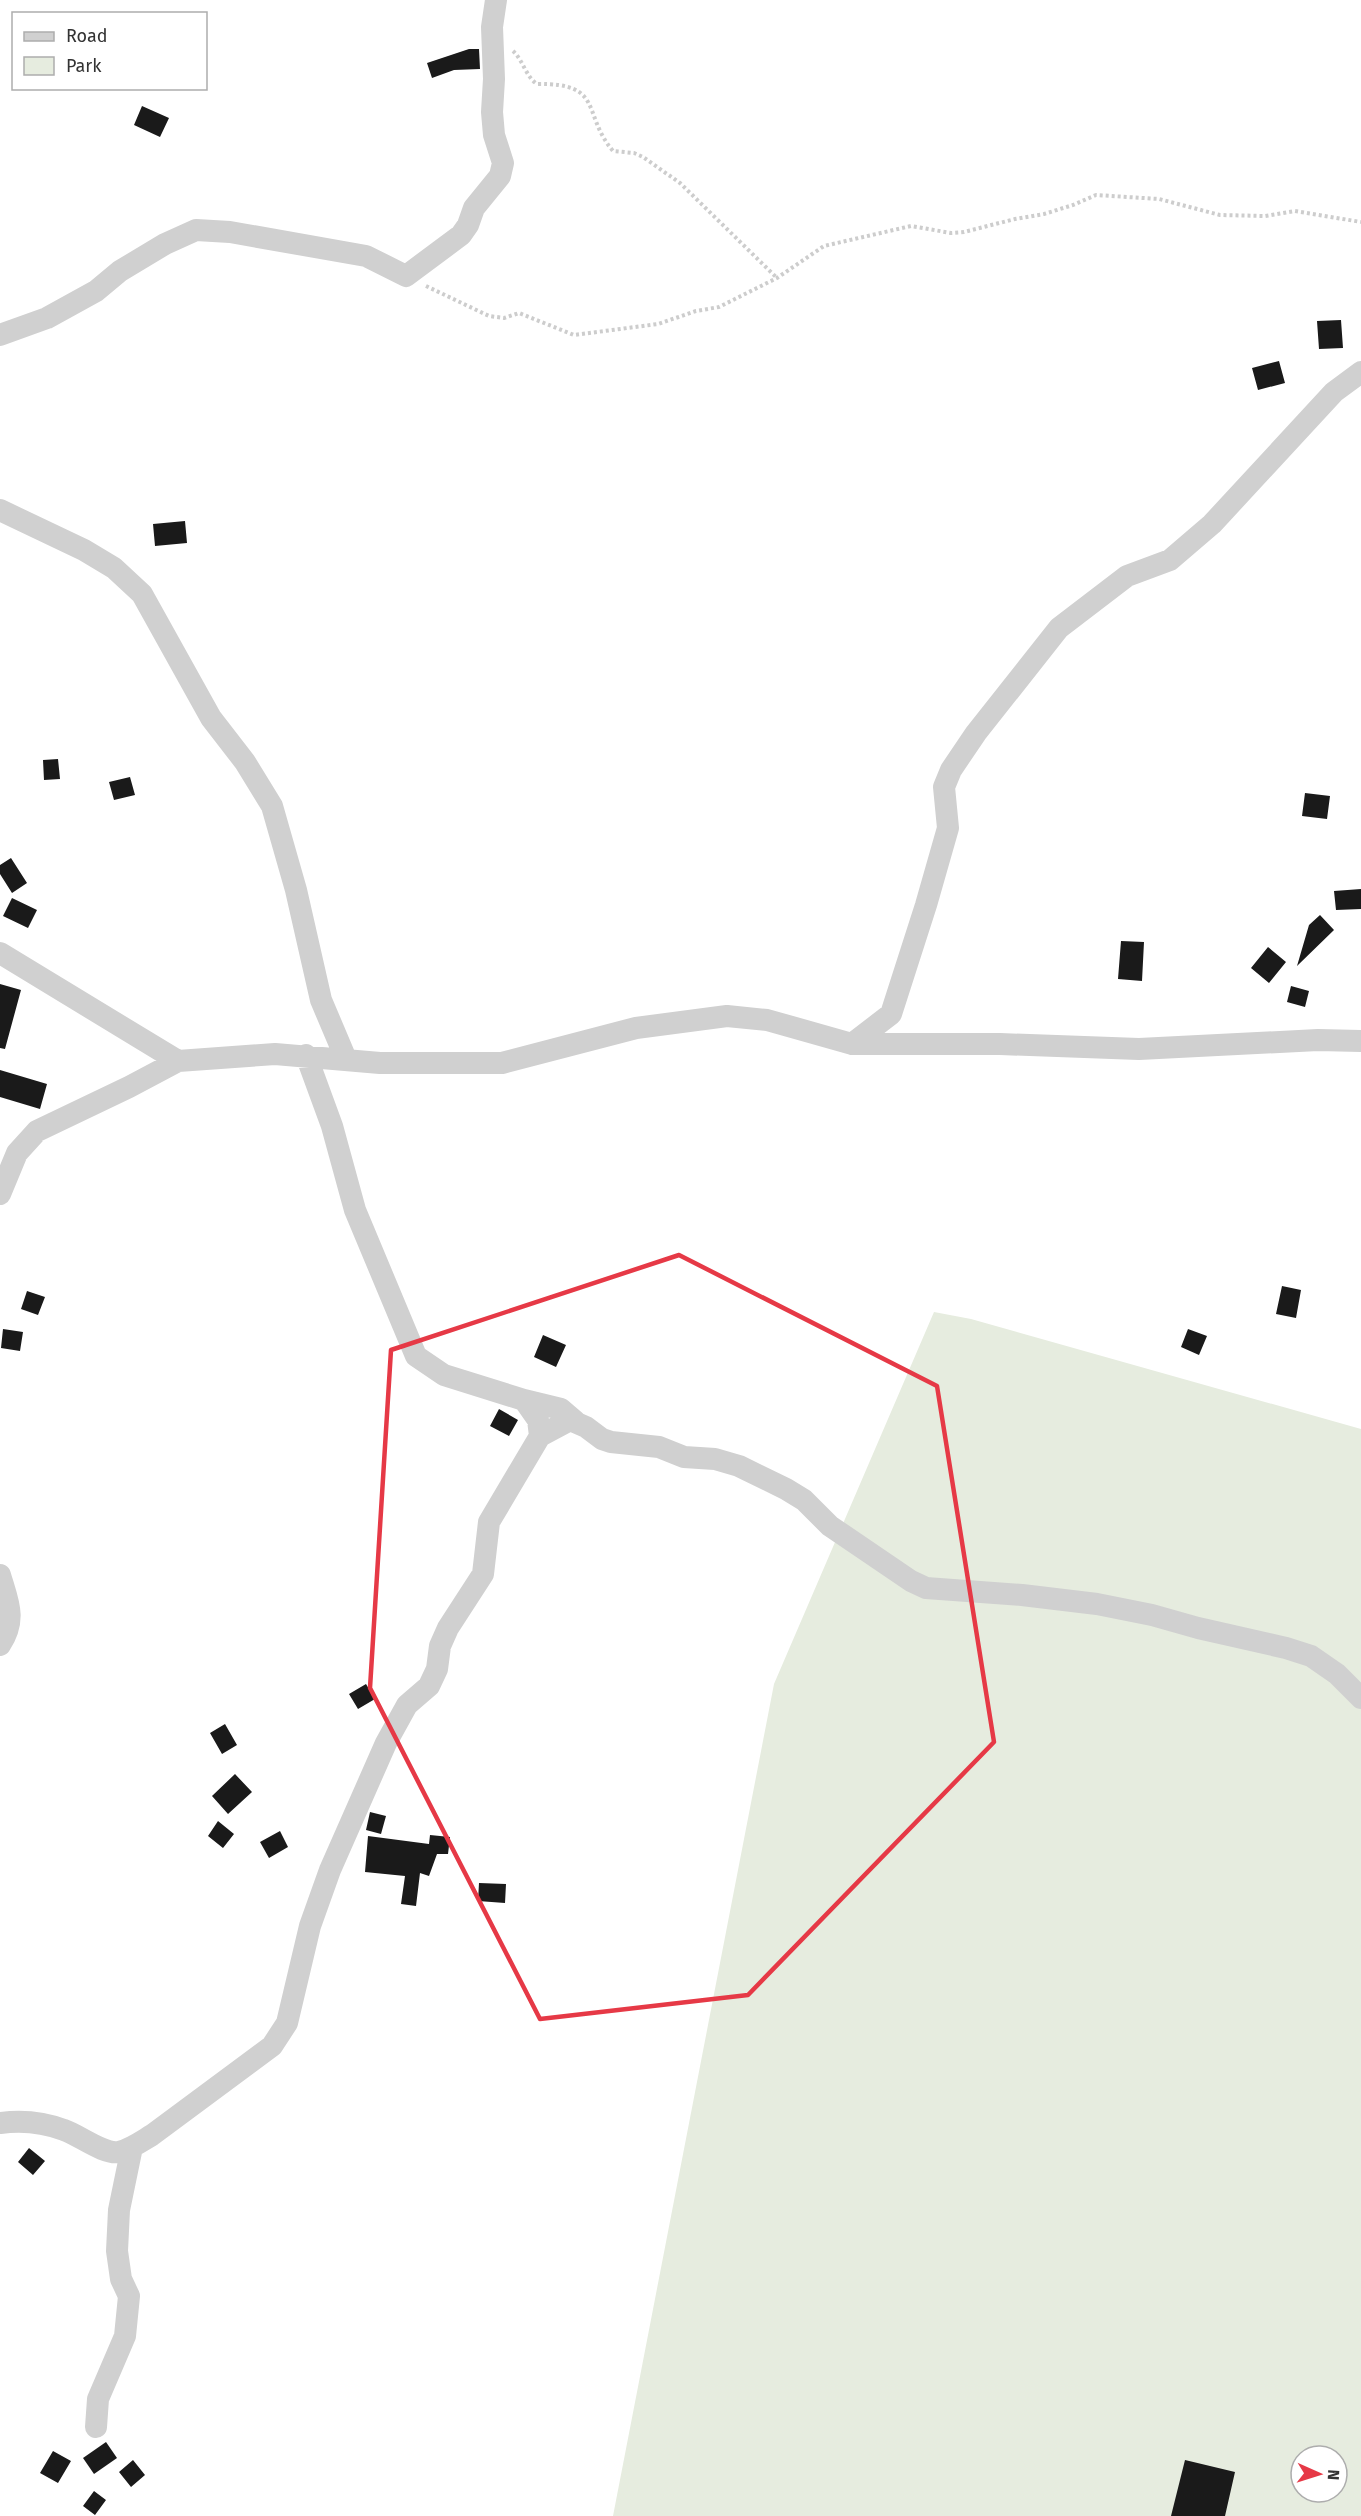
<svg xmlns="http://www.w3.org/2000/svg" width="1361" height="2516" font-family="'Fira Sans',sans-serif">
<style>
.green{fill:#e6ecdf;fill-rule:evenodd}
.building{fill:#1a1a1a}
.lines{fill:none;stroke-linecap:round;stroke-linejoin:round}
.path{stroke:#cdcdcd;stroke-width:4;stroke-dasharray:3 3;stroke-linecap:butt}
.street{stroke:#d0d0d0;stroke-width:22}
.marked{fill:none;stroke:#e63946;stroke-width:4.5;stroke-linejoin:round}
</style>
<rect width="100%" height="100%" fill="#fff"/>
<!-- green -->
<path class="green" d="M 934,1312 L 971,1319 L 1361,1429 L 1361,2516 L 613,2516 L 774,1684 ZM 1301,2456 L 1337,2456 L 1337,2492 L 1301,2492 Z"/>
<!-- building -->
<path class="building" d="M 469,49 L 479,49 L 480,69 L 454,70 L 432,78 L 427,63 Z
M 142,106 L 169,118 L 160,137 L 134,125 Z
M 1341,320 L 1343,348 L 1319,349 L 1317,321 Z
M 1279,361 L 1285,383 L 1258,390 L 1252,368 Z
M 185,521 L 187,543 L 155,546 L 153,524 Z
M 58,759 L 60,779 L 44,780 L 43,760 Z
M 130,777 L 135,795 L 114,800 L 109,782 Z
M 1305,793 L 1330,796 L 1327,819 L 1302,816 Z
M 11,858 L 27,883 L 12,893 L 0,874 L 0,865 Z
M 1361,889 L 1361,909 L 1336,910 L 1334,891 Z
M 12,898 L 37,910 L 28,928 L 3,916 Z
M 1320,915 L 1334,930 L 1297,966 L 1309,925 Z
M 1121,941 L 1144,942 L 1142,981 L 1118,979 Z
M 1268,947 L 1286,962 L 1269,983 L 1251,968 Z
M 0,984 L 21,990 L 5,1049 L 0,1048 Z
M 1291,986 L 1309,991 L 1305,1007 L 1287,1002 Z
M 0,1070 L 47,1084 L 40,1109 L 0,1097 Z
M 1282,1286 L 1301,1290 L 1296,1318 L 1276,1314 Z
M 27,1291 L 45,1297 L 38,1315 L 21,1309 Z
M 3,1329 L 23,1332 L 20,1351 L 1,1348 Z
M 1188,1329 L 1207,1336 L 1199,1355 L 1181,1347 Z
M 543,1335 L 566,1345 L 556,1367 L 534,1357 Z
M 499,1409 L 518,1420 L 509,1436 L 490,1426 Z
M 366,1684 L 375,1699 L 358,1709 L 349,1694 Z
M 225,1724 L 237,1745 L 222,1754 L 210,1733 Z
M 235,1774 L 252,1792 L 228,1814 L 212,1796 Z
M 370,1812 L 386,1816 L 381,1834 L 366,1830 Z
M 218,1821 L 234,1834 L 223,1848 L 208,1836 Z
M 280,1831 L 288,1847 L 269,1858 L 260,1842 Z
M 430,1835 L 450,1837 L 448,1854 L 437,1854 L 429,1876 L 420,1873 L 416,1906 L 401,1904 L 405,1876 L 365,1872 L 368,1836 L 429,1844 Z
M 479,1883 L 506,1884 L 505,1903 L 478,1901 Z
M 29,2148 L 45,2161 L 33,2175 L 18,2162 Z
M 106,2442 L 117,2458 L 94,2474 L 83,2458 Z
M 53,2451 L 71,2461 L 58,2483 L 40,2473 Z
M 133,2460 L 145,2475 L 131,2487 L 119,2472 Z
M 1185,2460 L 1235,2472 L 1225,2516 L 1171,2516 Z
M 94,2491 L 106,2500 L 95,2515 L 83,2506 Z"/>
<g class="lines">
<!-- path -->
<path class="path" d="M 513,51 C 523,60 526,77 537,84 C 605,83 581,113 613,151 L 634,153 L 643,157 L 680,183 L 777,278
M 426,286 L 489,316 L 504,318 L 519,313 L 574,335 L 658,324 L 696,311 L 719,307 L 777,278 L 824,246 L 911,226 L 951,233 L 964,232 L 1015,219 L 1044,214 L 1073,205 L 1096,195 L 1159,199 L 1220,215 L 1265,216 L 1295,211 L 1361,222"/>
<!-- street -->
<path class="street" d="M 0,335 L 47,318 L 96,291 L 120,271 L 165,244 L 196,230 L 230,232 L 366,256 L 406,276 L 461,235 L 468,225 L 474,208 L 500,176 L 503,163 L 494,135 L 492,112 L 494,79 L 492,27 L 496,0
M 0,510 L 84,550 L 114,568 L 142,594 L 211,718 L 245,762 L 272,806 L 296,890 L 321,1000 L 346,1059
M 0,953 L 178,1061
M 852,1044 L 891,1014 L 926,905 L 948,828 L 944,787 L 951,770 L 976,733 L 1059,628 L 1127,576 L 1170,560 L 1212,524 L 1334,392 L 1361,372
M 0,1194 L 17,1153 L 37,1131 L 129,1087 L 178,1061 L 275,1054 L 380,1063 L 502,1063 L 636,1028 L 727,1016 L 767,1020 L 852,1044 L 1000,1044 L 1139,1049 L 1318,1040 L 1361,1041
M 524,1400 L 561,1409 L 575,1421
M 540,1436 L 570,1420 L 586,1427 L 602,1439 L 611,1442 L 659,1447 L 684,1457 L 715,1459 L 739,1466 L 786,1489 L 804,1500 L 830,1526 L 911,1581 L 926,1588 L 1022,1595 L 1097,1604 L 1152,1615 L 1198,1628 L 1286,1648 L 1311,1656 L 1337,1674 L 1361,1698
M 0,1575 C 8,1602 17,1619 0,1645
M 0,2123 C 22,2120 43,2122 64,2130 C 79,2135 104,2155 119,2152 C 131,2149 142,2141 152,2135 L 272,2046 L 287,2023 L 310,1926 L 330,1870 L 386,1743 L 407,1705 L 429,1686 L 437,1669 L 440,1646 L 448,1628 L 483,1574 L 489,1522 L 540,1436 L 538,1420 L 524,1400 L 444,1375 L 416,1356 L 355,1210 L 332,1126 L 306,1055
M 96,2427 L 98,2399 L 125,2336 L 129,2296 L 121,2279 L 117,2251 L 119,2210 L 132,2147"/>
</g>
<!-- marked area -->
<path class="marked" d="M 679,1255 L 937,1386 L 994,1742 L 748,1995 L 540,2019 L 370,1688 L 391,1350 Z"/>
<!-- legend -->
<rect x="12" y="12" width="195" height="78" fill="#ffffff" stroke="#adadad" stroke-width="1.5"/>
<rect x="24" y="32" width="30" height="9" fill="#d0d0d0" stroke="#adadad" stroke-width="1.5"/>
<text x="66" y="42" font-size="18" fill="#333333">Road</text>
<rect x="24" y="57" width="30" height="18" fill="#e6ecdf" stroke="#adadad" stroke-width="1.5"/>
<text x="66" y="72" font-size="18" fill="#333333">Park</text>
<!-- north arrow -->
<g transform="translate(1319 2474) rotate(93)"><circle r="28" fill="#ffffff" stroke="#adadad" stroke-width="1.5"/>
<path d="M0-4.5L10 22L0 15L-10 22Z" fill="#e63946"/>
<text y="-9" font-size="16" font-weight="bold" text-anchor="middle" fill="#333333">N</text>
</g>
</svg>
